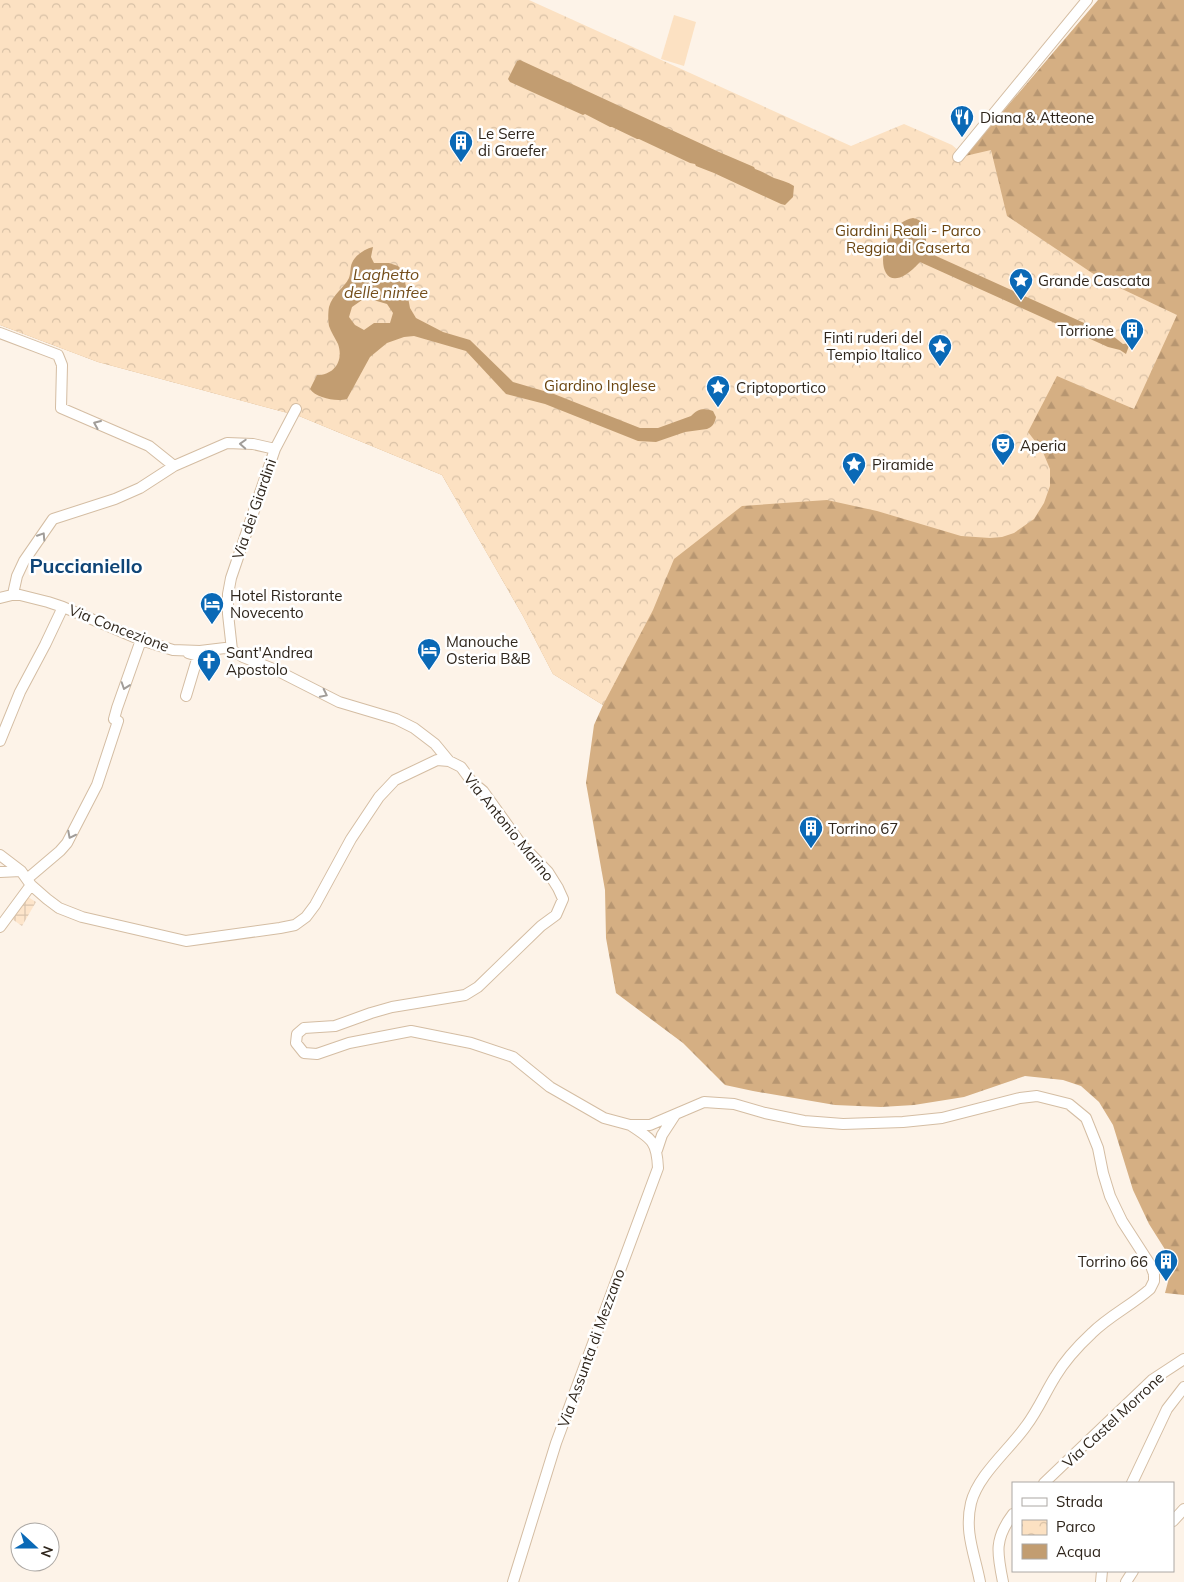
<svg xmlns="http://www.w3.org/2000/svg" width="1184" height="1582" font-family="Mulish,sans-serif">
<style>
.industrial{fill:url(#industrial-grid)}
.forest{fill:url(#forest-firs)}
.park{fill:url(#park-crowns)}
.pitch{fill:#fce1c2}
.water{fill:#c29d71;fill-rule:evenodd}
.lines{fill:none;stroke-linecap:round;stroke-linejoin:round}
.minor-casing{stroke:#d4bda3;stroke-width:12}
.minor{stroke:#fff;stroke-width:10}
.oneway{stroke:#a19d99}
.labels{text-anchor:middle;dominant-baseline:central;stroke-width:5;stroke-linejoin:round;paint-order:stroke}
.poi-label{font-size:15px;fill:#2f261c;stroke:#fff;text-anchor:start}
.park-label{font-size:15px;fill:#6b4611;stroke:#fff}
.street-label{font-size:15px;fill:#2f261c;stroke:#fff}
.water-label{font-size:16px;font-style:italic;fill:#744e1b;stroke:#fff}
.district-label{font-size:20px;font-weight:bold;fill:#0f4577;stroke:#fff}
</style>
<defs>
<pattern id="industrial-grid" width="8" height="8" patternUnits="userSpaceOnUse" patternTransform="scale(1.25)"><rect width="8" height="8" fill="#fde5cb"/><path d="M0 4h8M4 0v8" fill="none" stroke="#d9c4ae"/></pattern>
<pattern id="forest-firs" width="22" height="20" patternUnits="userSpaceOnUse" patternTransform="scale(1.25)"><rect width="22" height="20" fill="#d5af83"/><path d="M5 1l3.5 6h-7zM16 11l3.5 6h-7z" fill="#b79671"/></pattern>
<pattern id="park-crowns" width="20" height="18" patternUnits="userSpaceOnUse" patternTransform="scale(1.25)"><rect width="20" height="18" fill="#fce1c2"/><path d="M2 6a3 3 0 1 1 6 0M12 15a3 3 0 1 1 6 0" fill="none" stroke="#d8c1a6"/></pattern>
</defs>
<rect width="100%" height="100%" fill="#fdf3e8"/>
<!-- industrial -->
<path class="industrial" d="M 28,897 L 36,902 L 22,926 L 12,919 L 22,903 Z"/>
<!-- forest -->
<path class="forest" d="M 1098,0 L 1184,0 L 1184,1295 L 1165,1293 L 1169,1278 L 1166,1251 L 1149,1224 L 1133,1190 L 1113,1125 L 1099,1102 L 1081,1086 L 1063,1080 L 1025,1076 L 964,1097 L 914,1105 L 881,1107 L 835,1105 L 753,1091 L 725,1085 L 683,1043 L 616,993 L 606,938 L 605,890 L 586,783 L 594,725 L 603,705 L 553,674 L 523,616 L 442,475 L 299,416 L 98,362 L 0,325 L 0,55 L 935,255 L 965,156 Z"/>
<!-- park -->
<path class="park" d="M 0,0 L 529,0 L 851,146 L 904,124 L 952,145 L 965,156 L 991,150 L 1007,216 L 1101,279 L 1177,315 L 1134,409 L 1057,376 L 1028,432 L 1042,450 L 1050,469 L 1050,486 L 1044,503 L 1034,519 L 1014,533 L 1002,537 L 990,538 L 961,536 L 877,511 L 827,500 L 742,506 L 674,559 L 653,610 L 603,705 L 553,674 L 523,616 L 442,475 L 299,416 L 98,362 L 0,325 Z"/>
<!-- pitch -->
<path class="pitch" d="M 674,15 L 696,22 L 684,66 L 661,59 Z"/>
<!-- water -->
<path class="water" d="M 520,60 L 719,152 L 754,167 L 755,169 C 762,171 768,175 774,178 C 780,180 788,182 794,186 L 793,197 L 785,205 L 781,204 L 714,173 L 696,166 L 695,164 L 690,163 L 639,139 L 637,139 L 612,127 L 610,127 L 585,114 L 583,115 L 510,82 L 508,79 L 517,61 Z
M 913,218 C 930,221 926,238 925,251 L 1113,336 L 1123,344 L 1130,343 L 1126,354 L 1120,350 L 1108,347 L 920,262 C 873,314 871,226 913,218 Z
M 373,247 L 371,257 L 374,263 L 389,263 L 398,266 L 403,271 L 410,308 L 416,318 L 443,332 L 470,340 L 513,382 L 554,394 L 640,428 L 658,428 L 691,416 C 698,408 705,408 713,411 L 716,417 C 715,422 713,427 707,429 L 685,432 L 656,442 L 638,441 L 545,404 L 506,394 L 466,351 L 414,336 L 404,337 L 387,343 L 370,357 L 347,399 C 336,402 316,398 310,389 L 317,375 C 334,375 344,361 338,344 C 335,338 331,332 329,326 C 328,321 328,312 329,307 C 332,295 344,288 349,278 C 351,273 350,267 352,263 C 355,255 365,249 373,247 ZM 370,299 L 387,304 L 393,313 L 390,323 L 374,323 L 364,330 L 355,325 L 349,317 L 352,307 L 362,300 Z"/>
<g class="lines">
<!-- minor casing -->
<g class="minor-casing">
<path id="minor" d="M 958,157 L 1087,0
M 0,333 L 58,355 L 62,365 L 61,408 L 149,446 L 174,466 L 227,443 L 253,444 L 275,449 L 231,578 L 228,594 L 228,614 L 232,650
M 275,449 L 296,409
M 13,594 L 17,576 L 24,561 L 53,519 L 115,499 L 140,488 L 174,466
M 0,598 L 16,594 L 48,602 L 63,607 L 141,640 L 173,650 L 200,651 L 225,648 L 232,650 L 243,657 L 276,670 L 339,702 L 396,719 L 414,728 L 435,744 L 449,761
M 186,696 L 198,656 L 188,653
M 0,741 L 20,692 L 45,645 L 63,607
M 0,855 L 21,871 L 31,885 L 47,899 L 59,908 L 82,917 L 186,941 L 280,928 L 295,925 L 306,917 L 315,905 L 351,839 L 379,797 L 395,780 L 437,760 L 449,761 L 461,767 L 472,782 L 483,791 L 521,844 L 548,872 L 558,888 L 563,899 L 556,915 L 541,926 L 478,987 L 465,995 L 392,1007 L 371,1013 L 335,1026 L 304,1028 L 297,1034 L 296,1043 L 304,1053 L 317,1054 L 349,1043 L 411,1031 L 471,1043 L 513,1057 L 550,1087 L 604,1118 L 630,1125 L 650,1125 L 704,1102 L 734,1104 L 765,1113 L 804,1121 L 843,1124 L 903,1122 L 942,1118 L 1020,1098 L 1037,1096 L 1069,1104 L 1086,1118 L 1098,1148 L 1103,1173 L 1110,1196 L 1122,1221 L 1151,1266 L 1154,1274 L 1154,1281 L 1150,1289 C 1132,1305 1109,1316 1092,1333 C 1078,1346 1065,1360 1055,1377 C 1045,1393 1038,1410 1026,1426 C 1009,1450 978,1475 971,1503 C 964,1532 975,1555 980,1582
M 0,872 L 21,871
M 27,879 L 60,851 L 67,843 L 97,785 L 118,721 L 114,719 L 117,708 L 141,640
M 0,927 L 31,885
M 657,1150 L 662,1135 L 675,1115
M 1044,1483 L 1152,1380 L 1184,1359
M 1132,1483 L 1167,1409 L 1184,1387
M 1173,1521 L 1184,1509
M 513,1582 L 556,1443 L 658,1168 C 657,1142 652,1139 630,1125
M 1003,1582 C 997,1553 994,1539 1013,1514
M 1101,1582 L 1102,1571
M 1126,1582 L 1133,1571"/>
</g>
<!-- minor -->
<use href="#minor" class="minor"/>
</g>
<!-- one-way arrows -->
<defs><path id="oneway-chevron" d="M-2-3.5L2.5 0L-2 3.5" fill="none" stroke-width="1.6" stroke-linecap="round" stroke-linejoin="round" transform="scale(1.25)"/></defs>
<g class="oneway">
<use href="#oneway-chevron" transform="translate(97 424) rotate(-157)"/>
<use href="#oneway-chevron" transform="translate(243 444) rotate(-177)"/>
<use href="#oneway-chevron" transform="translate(42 536) rotate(-57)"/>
<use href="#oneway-chevron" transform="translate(125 686) rotate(109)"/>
<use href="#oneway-chevron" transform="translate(324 694) rotate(26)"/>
<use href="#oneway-chevron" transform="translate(71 835) rotate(117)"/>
</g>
<!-- icons -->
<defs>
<g id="restaurant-pin" transform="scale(1.25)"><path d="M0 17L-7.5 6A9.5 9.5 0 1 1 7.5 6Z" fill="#0a69b6" stroke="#fff"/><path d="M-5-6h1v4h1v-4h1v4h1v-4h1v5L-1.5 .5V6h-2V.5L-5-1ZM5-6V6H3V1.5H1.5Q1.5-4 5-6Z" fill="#fff"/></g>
<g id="building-pin" transform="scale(1.25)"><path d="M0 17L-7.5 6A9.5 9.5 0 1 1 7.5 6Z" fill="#0a69b6" stroke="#fff"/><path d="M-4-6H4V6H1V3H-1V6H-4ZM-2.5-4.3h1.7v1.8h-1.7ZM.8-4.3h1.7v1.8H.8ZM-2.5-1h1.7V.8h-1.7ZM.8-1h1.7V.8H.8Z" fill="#fff"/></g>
<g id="sight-pin" transform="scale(1.25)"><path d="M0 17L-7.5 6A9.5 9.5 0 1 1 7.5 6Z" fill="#0a69b6" stroke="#fff"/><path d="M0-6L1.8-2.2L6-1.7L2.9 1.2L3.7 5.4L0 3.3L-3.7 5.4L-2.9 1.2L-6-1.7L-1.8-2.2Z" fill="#fff"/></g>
<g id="theatre-pin" transform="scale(1.25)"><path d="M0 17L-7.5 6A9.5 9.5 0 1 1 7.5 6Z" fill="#0a69b6" stroke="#fff"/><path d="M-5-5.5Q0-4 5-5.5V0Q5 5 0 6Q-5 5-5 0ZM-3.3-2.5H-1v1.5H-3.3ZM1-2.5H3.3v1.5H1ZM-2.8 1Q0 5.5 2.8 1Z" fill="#fff"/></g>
<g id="hotel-pin" transform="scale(1.25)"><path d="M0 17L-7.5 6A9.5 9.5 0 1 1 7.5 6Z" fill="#0a69b6" stroke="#fff"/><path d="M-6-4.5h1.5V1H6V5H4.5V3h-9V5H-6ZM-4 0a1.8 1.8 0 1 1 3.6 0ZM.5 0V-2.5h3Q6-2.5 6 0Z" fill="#fff"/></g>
<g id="church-pin" transform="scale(1.25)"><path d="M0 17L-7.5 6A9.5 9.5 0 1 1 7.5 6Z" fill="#0a69b6" stroke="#fff"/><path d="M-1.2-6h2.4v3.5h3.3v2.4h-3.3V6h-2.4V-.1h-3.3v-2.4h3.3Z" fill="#fff"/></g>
</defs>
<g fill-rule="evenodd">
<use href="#restaurant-pin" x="962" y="117"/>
<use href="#building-pin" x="461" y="142"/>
<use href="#sight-pin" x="1021" y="280"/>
<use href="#building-pin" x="1132" y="330"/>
<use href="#sight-pin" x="940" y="346"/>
<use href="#sight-pin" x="718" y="387"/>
<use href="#theatre-pin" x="1003" y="445"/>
<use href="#sight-pin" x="854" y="464"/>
<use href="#hotel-pin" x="212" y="604"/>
<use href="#hotel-pin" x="429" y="650"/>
<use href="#church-pin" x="209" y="661"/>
<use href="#building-pin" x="811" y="828"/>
<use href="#building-pin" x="1166" y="1261"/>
</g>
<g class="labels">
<!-- poi labels -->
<g class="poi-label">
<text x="980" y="117">Diana &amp; Atteone</text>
<text x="478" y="133">Le Serre<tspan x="478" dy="17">di Graefer</tspan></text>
<text x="1038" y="280">Grande Cascata</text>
<text x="1114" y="330" text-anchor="end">Torrione</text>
<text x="922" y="337" text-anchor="end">Finti ruderi del<tspan x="922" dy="17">Tempio Italico</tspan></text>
<text x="736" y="387">Criptoportico</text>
<text x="1020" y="445">Aperia</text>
<text x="872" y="464">Piramide</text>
<text x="230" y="595">Hotel Ristorante<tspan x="230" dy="17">Novecento</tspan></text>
<text x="446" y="641">Manouche<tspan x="446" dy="17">Osteria B&amp;B</tspan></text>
<text x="226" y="652">Sant'Andrea<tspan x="226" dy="17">Apostolo</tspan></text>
<text x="828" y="828">Torrino 67</text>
<text x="1148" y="1261" text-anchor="end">Torrino 66</text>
</g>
<!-- park labels -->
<g class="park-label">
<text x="908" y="230">Giardini Reali - Parco<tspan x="908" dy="17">Reggia di Caserta</tspan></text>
<text x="600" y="385">Giardino Inglese</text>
</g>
<!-- street labels -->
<g class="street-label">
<text transform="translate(254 509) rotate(-71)">Via dei Giardini</text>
<text transform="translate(119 628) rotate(21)">Via Concezione</text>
<text transform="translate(509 827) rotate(51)">Via Antonio Marino</text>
<text transform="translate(591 1348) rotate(-70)">Via Assunta di Mezzano</text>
<text transform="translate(1113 1420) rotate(-43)">Via Castel Morrone</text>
</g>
<!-- water labels -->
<g class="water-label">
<text x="386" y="274">Laghetto<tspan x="386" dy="18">delle ninfee</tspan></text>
</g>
<!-- district labels -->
<g class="district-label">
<text x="86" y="565">Puccianiello</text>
</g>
</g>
<!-- legend -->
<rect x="1012" y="1482" width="162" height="90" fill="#ffffff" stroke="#aca8a4"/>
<rect x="1022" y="1498" width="25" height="8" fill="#ffffff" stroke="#aca8a4"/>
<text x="1056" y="1507" font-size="15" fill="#2f261c">Strada</text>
<rect x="1022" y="1520" width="25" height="15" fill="url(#park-crowns)" stroke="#aca8a4"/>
<text x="1056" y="1532" font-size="15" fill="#2f261c">Parco</text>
<rect x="1022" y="1544" width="25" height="15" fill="#c29d71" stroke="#aca8a4"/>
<text x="1056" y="1557" font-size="15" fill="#2f261c">Acqua</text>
<!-- north arrow -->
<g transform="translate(35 1547) rotate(111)"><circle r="24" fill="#ffffff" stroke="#aca8a4"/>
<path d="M0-4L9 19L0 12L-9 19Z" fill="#0a69b6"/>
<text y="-8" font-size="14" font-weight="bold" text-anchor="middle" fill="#2f261c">N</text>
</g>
</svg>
